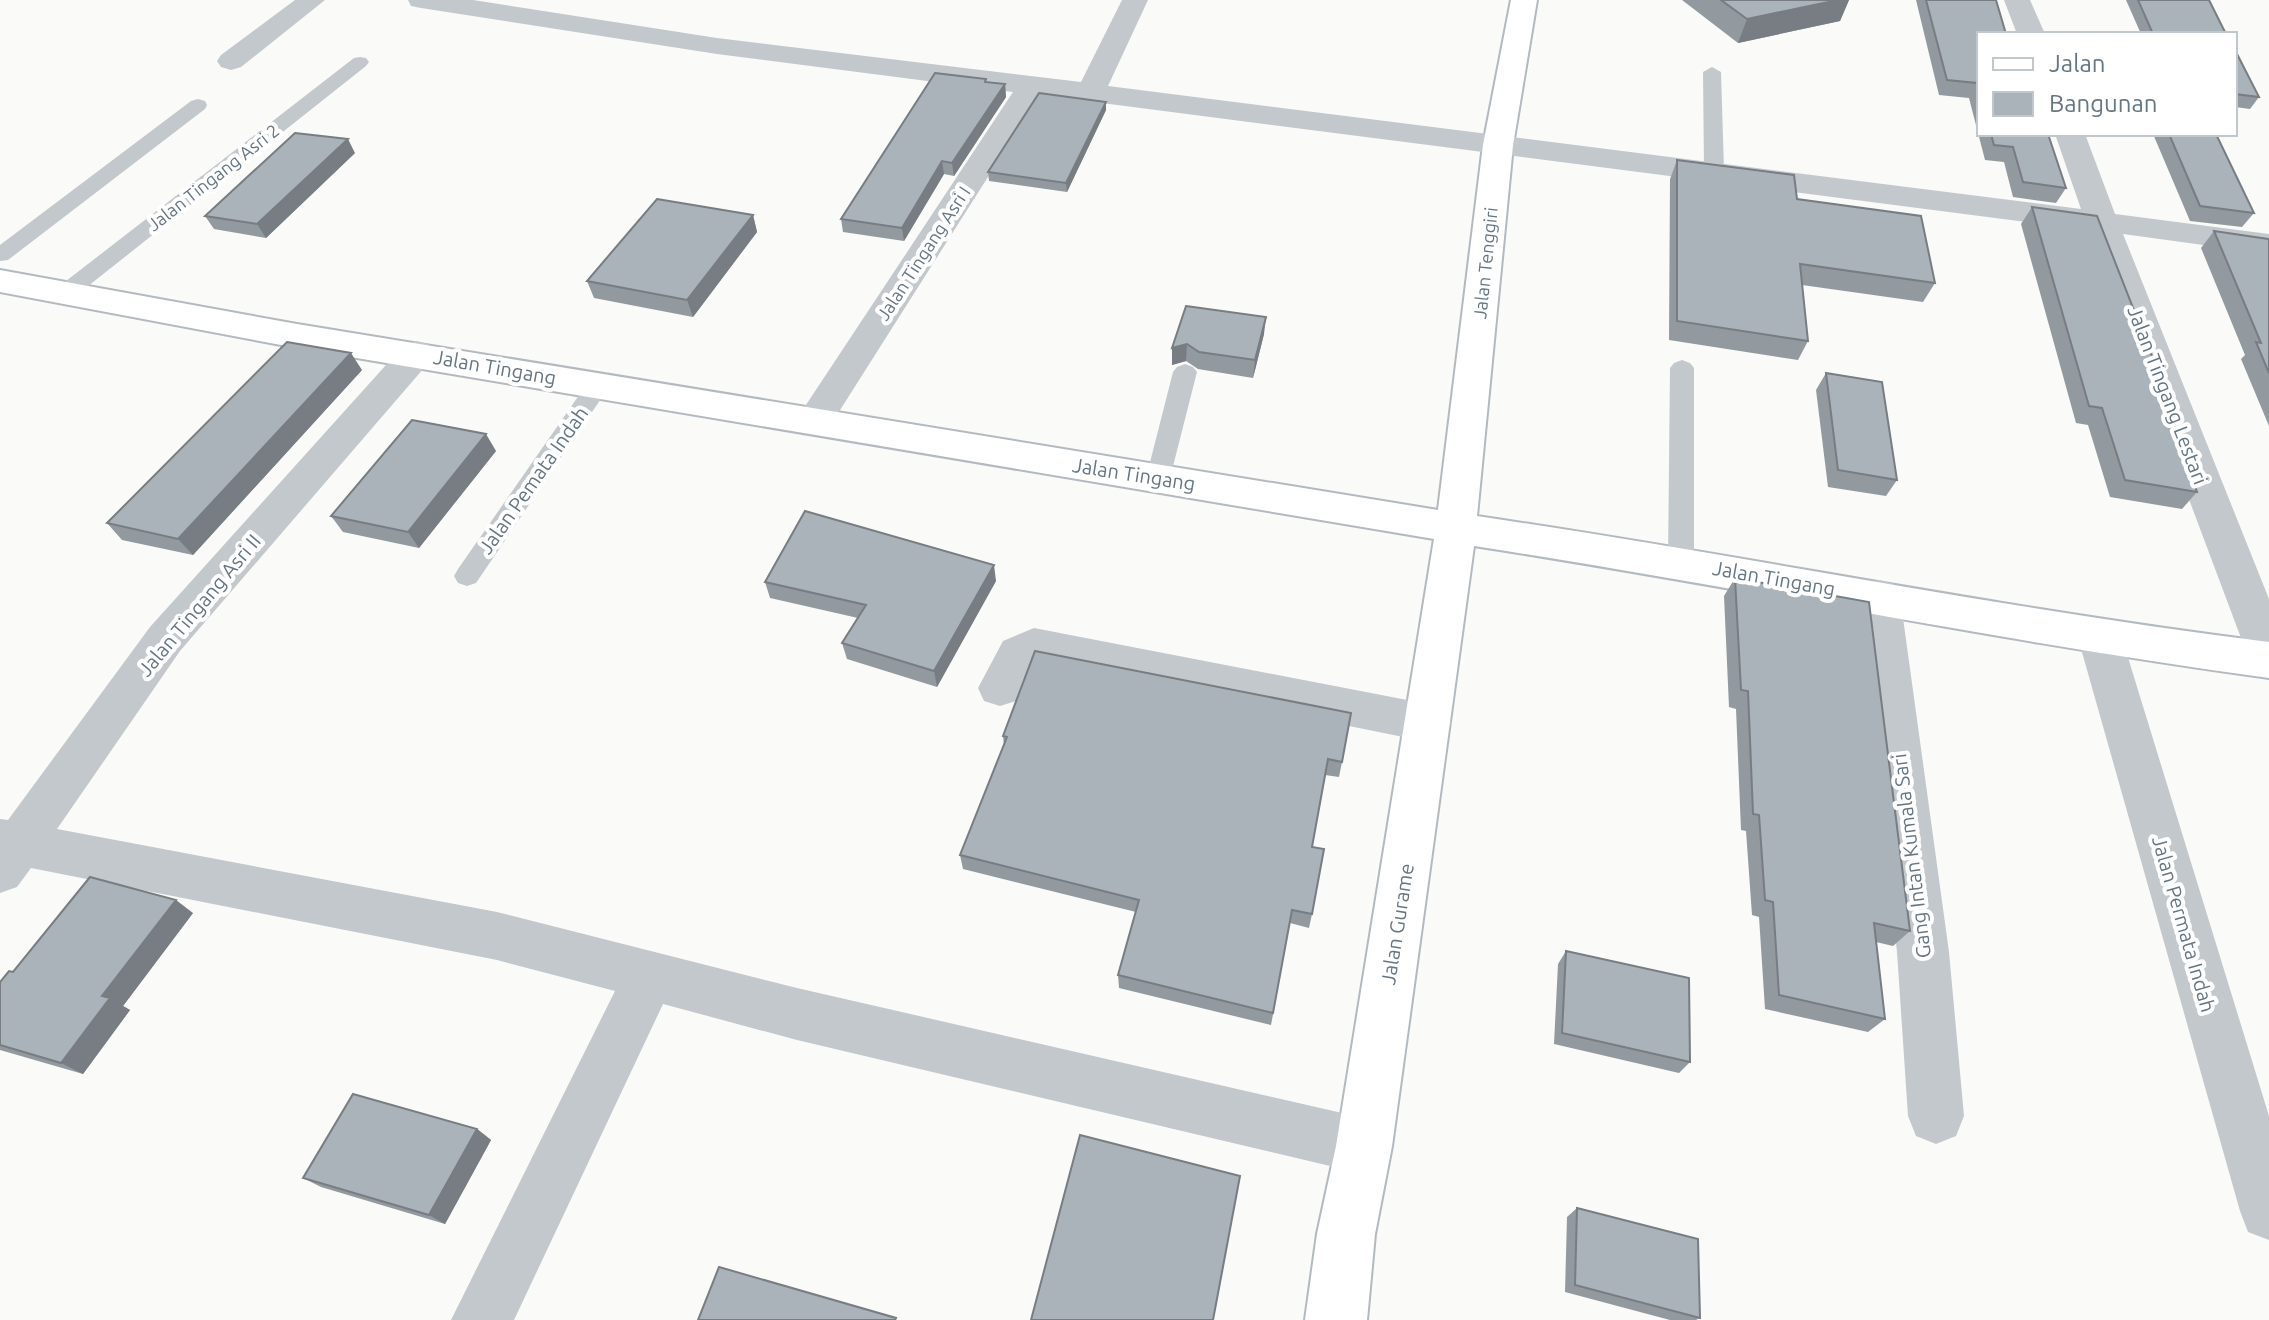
<svg xmlns="http://www.w3.org/2000/svg" width="2269" height="1320" font-family="Ubuntu,sans-serif">
<style>
.lines{fill:none;stroke-linecap:round;stroke-linejoin:round}
.secondary-casing{stroke:#b3babf;stroke-width:4}
.lane{fill:#c3c8cc;fill-rule:evenodd}
.street{fill:#c3c8cc;fill-rule:evenodd}
.secondary{fill:#fff;fill-rule:evenodd}
.wall{fill:#929a9f}
.shaded-wall{fill:#777d82}
.building{fill:#aab3b9;stroke:#777d82;stroke-width:2}
.labels{text-anchor:middle;dominant-baseline:central;stroke-width:8;stroke-linejoin:round;paint-order:stroke}
.far-street-label{font-size:18px;fill:#657683;stroke:#fff}
.street-label{font-size:20px;fill:#657683;stroke:#fff}
</style>
<rect width="100%" height="100%" fill="#fafaf8"/>
<g class="lines">
<!-- secondary casing -->
<g class="secondary-casing">
<path id="secondary" d="M 1511,0 L 1537,0 L 1513,145 L 1477,516 C 1742,555 2004,609 2269,642 L 2269,678 C 2003,642 1740,587 1474,546 L 1392,1146 L 1375,1234 L 1367,1320 L 1305,1320 L 1317,1234 L 1336,1146 L 1434,539 L 297,348 L 0,292 L 0,270 L 297,324 L 1438,510 L 1483,145 Z"/>
</g>
<!-- lane -->
<path class="lane" d="M 360,57 L 366,58 L 369,62 L 366,66 L 73,298 L 57,298 L 54,293 L 57,288 L 354,58 Z
M 1712,67 L 1721,72 L 1724,170 L 1714,176 L 1704,170 L 1703,72 Z
M 198,99 L 205,101 L 207,105 L 205,109 L 8,260 L 0,261 L 0,245 L 191,101 Z
M 1682,360 L 1690,363 L 1694,368 L 1694,562 L 1690,569 L 1681,572 L 1672,569 L 1668,562 L 1670,368 L 1674,363 Z
M 1185,364 L 1193,367 L 1197,372 L 1170,478 L 1167,484 L 1158,487 L 1149,484 L 1146,478 L 1173,372 L 1177,367 Z
M 599,376 L 607,378 L 611,384 L 476,583 L 467,586 L 458,583 L 454,576 L 458,569 L 591,378 Z"/>
<!-- street -->
<path class="street" d="M 295,0 L 325,0 L 241,67 L 231,70 L 221,67 L 217,61 L 221,55 Z
M 408,0 L 473,0 L 717,38 L 1081,82 L 1122,0 L 1148,0 L 1108,86 L 2081,209 L 2055,134 L 2085,134 L 2115,214 L 2269,234 L 2269,254 L 2123,234 L 2269,599 L 2269,671 L 2253,666 L 2247,654 L 2088,230 L 1040,95 L 828,429 L 815,433 L 802,429 L 796,420 L 1013,92 L 717,54 L 421,8 L 411,6 Z
M 2004,0 L 2030,0 L 2045,34 L 2017,34 Z
M 417,341 L 430,345 L 435,353 L 430,361 L 180,651 L 57,829 L 497,912 L 797,988 L 1364,1118 L 1384,1126 L 1392,1146 L 1384,1166 L 1364,1174 L 797,1040 L 663,1004 L 514,1320 L 451,1320 L 615,991 L 497,960 L 31,868 L 17,887 L 0,893 L 0,819 L 8,820 L 150,627 L 404,345 Z
M 1879,580 L 1894,584 L 1900,596 L 1949,952 L 1964,1116 L 1956,1136 L 1936,1144 L 1916,1136 L 1908,1116 L 1897,952 L 1858,596 L 1864,584 Z
M 2100,621 L 2115,626 L 2122,638 L 2269,1116 L 2269,1240 L 2248,1232 L 2240,1211 L 2078,638 L 2085,626 Z
M 1034,628 L 1428,704 L 1444,710 L 1451,723 L 1444,736 L 1428,742 L 1038,663 L 1034,665 L 1016,701 L 1000,706 L 984,701 L 978,688 L 1003,641 Z"/>
<!-- secondary -->
<use href="#secondary" class="secondary"/>
</g>
<!-- wall -->
<path class="wall" d="M 1682,0 L 1849,0 L 1840,21 L 1738,43 Z
M 1916,0 L 1996,0 L 1979,34 L 1979,134 L 2048,134 L 2066,188 L 2056,203 L 2013,197 L 2004,162 L 1985,160 L 1969,98 L 1939,95 Z
M 2126,0 L 2209,0 L 2226,34 L 2141,34 Z
M 2235,50 L 2259,97 L 2250,109 L 2235,107 Z
M 987,82 L 1005,84 L 1006,97 L 954,176 L 944,174 L 904,241 L 843,232 L 841,219 Z
M 1106,102 L 1106,110 L 1067,192 L 989,181 L 988,172 Z
M 2153,134 L 2216,134 L 2254,213 L 2242,227 L 2190,221 Z
M 355,153 L 266,238 L 214,229 L 205,216 Z
M 1677,160 L 1797,199 L 1935,283 L 1923,302 L 1802,285 L 1808,341 L 1798,360 L 1669,340 L 1670,179 Z
M 2032,207 L 2177,420 L 2174,423 L 2197,492 L 2182,509 L 2110,497 L 2088,425 L 2076,423 L 2021,224 Z
M 753,215 L 757,232 L 693,317 L 594,298 L 587,281 Z
M 2214,231 L 2269,240 L 2269,426 L 2241,359 L 2245,355 L 2201,248 Z
M 1186,306 L 1264,334 L 1253,378 L 1198,369 L 1186,361 L 1172,365 L 1172,348 Z
M 362,370 L 193,555 L 122,540 L 107,523 Z
M 1826,373 L 1897,480 L 1886,496 L 1828,487 L 1816,390 Z
M 496,451 L 419,548 L 343,532 L 331,516 Z
M 1735,578 L 1910,931 L 1893,946 L 1876,942 L 1885,1019 L 1868,1032 L 1765,1009 L 1759,917 L 1752,915 L 1746,831 L 1741,830 L 1736,709 L 1729,707 L 1724,596 Z
M 996,581 L 937,687 L 847,659 L 842,643 L 858,618 L 770,598 L 765,582 Z
M 1035,651 L 1342,762 L 1339,777 L 1325,775 L 1312,847 L 1312,914 L 1309,928 L 1290,923 L 1271,1025 L 1119,988 L 1118,975 L 1136,912 L 963,869 L 960,855 L 1004,746 L 1003,736 Z
M 193,913 L 123,1006 L 130,1010 L 83,1074 L 0,1050 L 0,982 L 13,972 Z
M 1566,951 L 1690,1062 L 1679,1073 L 1554,1044 L 1558,964 Z
M 477,1129 L 491,1140 L 445,1224 L 321,1187 L 303,1178 Z
M 1577,1208 L 1700,1318 L 1696,1320 L 1670,1320 L 1565,1292 L 1567,1217 Z"/>
<!-- shaded-wall -->
<path class="shaded-wall" d="M 1838,0 L 1849,0 L 1840,21 L 1738,43 L 1747,19 Z
M 1005,84 L 1006,97 L 954,176 L 952,163 Z
M 1106,102 L 1106,110 L 1067,192 L 1066,183 Z
M 348,139 L 355,153 L 266,238 L 257,224 Z
M 942,161 L 944,174 L 904,241 L 902,228 Z
M 753,215 L 757,232 L 693,317 L 687,300 Z
M 1266,317 L 1264,334 L 1253,378 L 1255,360 Z
M 1187,344 L 1186,361 L 1172,365 L 1172,348 Z
M 351,353 L 362,370 L 193,555 L 178,539 Z
M 486,434 L 496,451 L 419,548 L 408,532 Z
M 994,565 L 996,581 L 937,687 L 934,671 Z
M 176,900 L 193,913 L 123,1006 L 130,1010 L 83,1074 L 61,1063 L 102,996 Z
M 477,1129 L 491,1140 L 445,1224 L 429,1215 Z"/>
<!-- building -->
<path class="building" d="M 1721,0 L 1838,0 L 1747,19 Z
M 1926,0 L 1996,0 L 2006,34 L 1979,34 L 1979,91 L 1977,83 L 1947,80 Z
M 2138,0 L 2209,0 L 2226,34 L 2153,34 Z
M 2235,50 L 2259,97 L 2235,94 Z
M 935,73 L 986,79 L 985,82 L 1005,84 L 952,163 L 942,161 L 902,228 L 841,219 Z
M 1039,93 L 1106,102 L 1066,183 L 988,172 Z
M 295,133 L 348,139 L 257,224 L 205,216 Z
M 1991,134 L 2048,134 L 2066,188 L 2023,182 L 2013,147 L 1994,145 Z
M 2169,134 L 2216,134 L 2254,213 L 2200,206 Z
M 1677,160 L 1794,175 L 1797,199 L 1921,216 L 1935,283 L 1800,264 L 1808,341 L 1677,321 Z
M 657,199 L 753,215 L 687,300 L 587,281 Z
M 2032,207 L 2097,216 L 2177,420 L 2172,419 L 2197,492 L 2125,480 L 2102,408 L 2089,406 Z
M 2214,231 L 2268,239 L 2269,240 L 2269,373 L 2256,342 L 2261,343 Z
M 1186,306 L 1266,317 L 1255,360 L 1199,352 L 1187,344 L 1172,348 Z
M 287,342 L 351,353 L 178,539 L 107,523 Z
M 1826,373 L 1882,382 L 1897,480 L 1838,470 Z
M 412,420 L 486,434 L 408,532 L 331,516 Z
M 805,511 L 994,565 L 934,671 L 842,643 L 866,605 L 765,582 Z
M 1735,578 L 1869,602 L 1910,931 L 1874,923 L 1885,1019 L 1779,995 L 1773,902 L 1765,900 L 1759,815 L 1753,814 L 1748,691 L 1741,690 Z
M 1035,651 L 1351,713 L 1342,762 L 1328,759 L 1312,847 L 1324,849 L 1312,914 L 1292,910 L 1273,1013 L 1118,975 L 1139,900 L 960,855 L 1007,737 L 1003,736 Z
M 90,877 L 176,900 L 102,996 L 110,998 L 61,1063 L 0,1045 L 0,982 L 9,971 L 13,972 Z
M 1566,951 L 1689,978 L 1690,1062 L 1562,1033 Z
M 353,1094 L 477,1129 L 429,1215 L 303,1178 Z
M 1080,1135 L 1240,1176 L 1213,1320 L 1031,1320 Z
M 1577,1208 L 1698,1239 L 1700,1318 L 1575,1285 Z
M 719,1267 L 896,1318 L 895,1320 L 698,1320 Z"/>
<g class="labels">
<!-- far-street labels -->
<g class="far-street-label">
<text transform="translate(213 177) rotate(-38)">Jalan Tingang Asri 2</text>
<text transform="translate(923 253) rotate(-57)">Jalan Tingang Asri I</text>
<text transform="translate(1485 263) rotate(-84)">Jalan Tenggiri</text>
</g>
<!-- street labels -->
<g class="street-label">
<text transform="translate(495 367) rotate(10)">Jalan Tingang</text>
<text transform="translate(2168 395) rotate(69)">Jalan Tingang Lestari</text>
<text transform="translate(1134 474) rotate(9)">Jalan Tingang</text>
<text transform="translate(533 480) rotate(-55)">Jalan Pemata Indah</text>
<text transform="translate(1774 578) rotate(10)">Jalan Tingang</text>
<text transform="translate(199 605) rotate(-50)">Jalan Tingang Asri II</text>
<text transform="translate(1911 856) rotate(-97)">Gang Intan Kumala Sari</text>
<text transform="translate(1397 924) rotate(-81)">Jalan Gurame</text>
<text transform="translate(2184 924) rotate(74)">Jalan Permata Indah</text>
</g>
</g>
<!-- legend -->
<rect x="1977" y="32" width="260" height="104" fill="#ffffff" stroke="#c1c8cd" stroke-width="2"/>
<rect x="1993" y="58" width="40" height="12" fill="#ffffff" stroke="#c1c8cd" stroke-width="2"/>
<text x="2049" y="72" font-size="24" fill="#657683">Jalan</text>
<rect x="1993" y="92" width="40" height="24" fill="#aab3b9" stroke="#c1c8cd" stroke-width="2"/>
<text x="2049" y="112" font-size="24" fill="#657683">Bangunan</text>
</svg>
